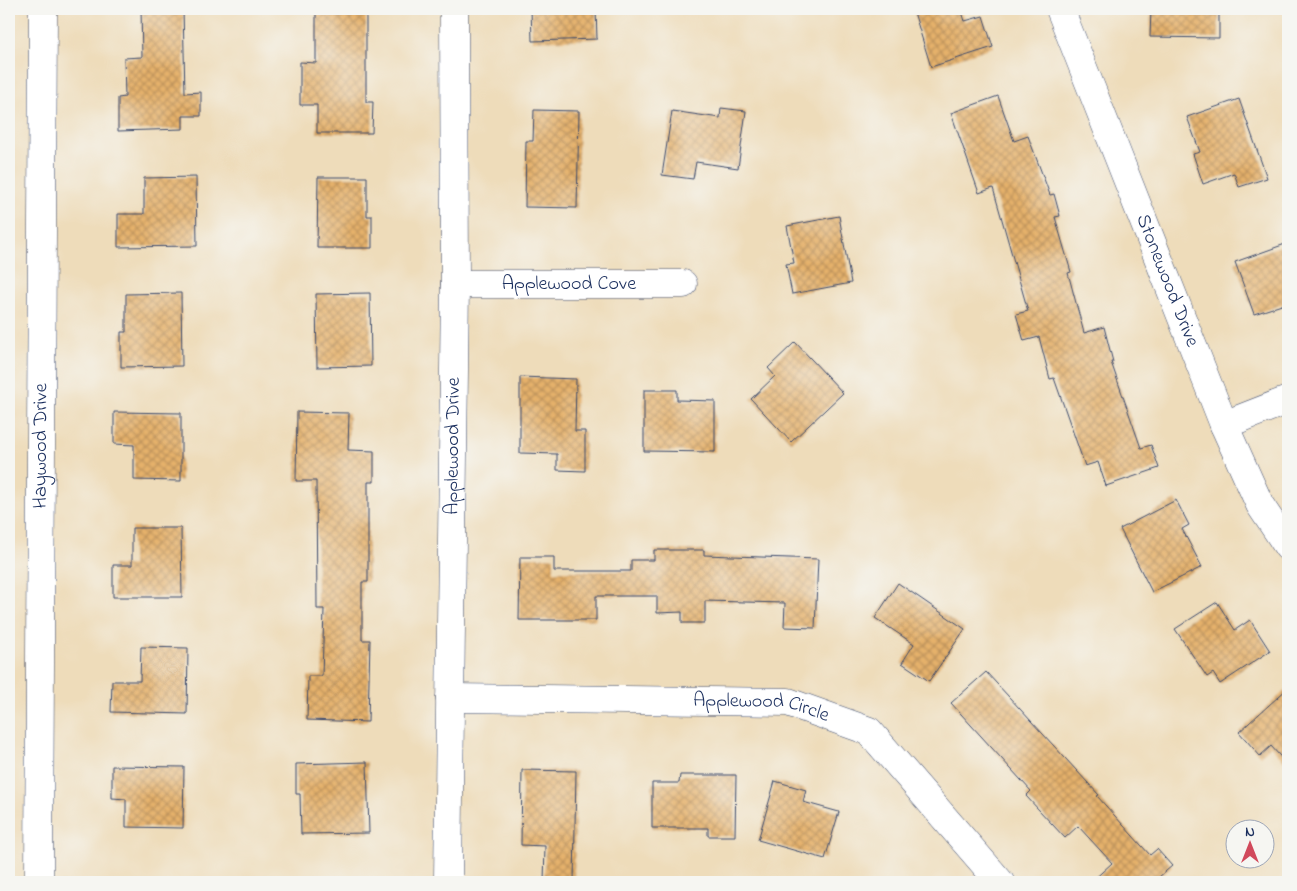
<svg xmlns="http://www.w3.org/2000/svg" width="1297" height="891" font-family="'Indie Flower',sans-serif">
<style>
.building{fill:url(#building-cross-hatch)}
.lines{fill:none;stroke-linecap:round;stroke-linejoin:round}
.street-casing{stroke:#3b496c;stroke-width:29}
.street{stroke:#fff;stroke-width:28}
.labels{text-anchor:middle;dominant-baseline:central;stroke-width:4;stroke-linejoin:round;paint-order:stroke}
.street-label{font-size:20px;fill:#1b2f5e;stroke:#f6f6f2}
</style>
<defs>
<pattern id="building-cross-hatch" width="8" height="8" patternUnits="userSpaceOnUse" patternTransform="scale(1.25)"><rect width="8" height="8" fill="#e5b16b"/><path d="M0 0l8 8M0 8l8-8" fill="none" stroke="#b9905b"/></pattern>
</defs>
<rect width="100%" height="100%" fill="#f6f6f2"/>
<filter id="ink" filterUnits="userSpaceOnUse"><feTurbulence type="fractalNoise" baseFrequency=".02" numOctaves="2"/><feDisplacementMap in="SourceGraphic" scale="10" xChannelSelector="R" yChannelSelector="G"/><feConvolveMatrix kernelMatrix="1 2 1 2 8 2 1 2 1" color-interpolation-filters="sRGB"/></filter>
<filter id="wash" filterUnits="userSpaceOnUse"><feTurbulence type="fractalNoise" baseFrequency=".0096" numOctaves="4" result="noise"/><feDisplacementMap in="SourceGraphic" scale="20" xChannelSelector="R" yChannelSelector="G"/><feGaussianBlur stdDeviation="1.12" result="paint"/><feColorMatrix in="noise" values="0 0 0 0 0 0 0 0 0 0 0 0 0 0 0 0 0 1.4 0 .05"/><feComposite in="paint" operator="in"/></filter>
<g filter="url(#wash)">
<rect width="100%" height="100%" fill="#eedcba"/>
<g id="blocks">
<!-- building -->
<path class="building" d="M 141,9 L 183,9 L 185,93 L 201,92 L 201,116 L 183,116 L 183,129 L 118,131 L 118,98 L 125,97 L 124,58 L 142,57 Z
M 316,9 L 366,9 L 366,102 L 373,102 L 372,133 L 317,133 L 317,105 L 300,105 L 300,62 L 316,63 Z
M 531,9 L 596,9 L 597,39 L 532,41 Z
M 913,9 L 961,9 L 965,21 L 983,16 L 993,47 L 931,67 Z
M 1151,9 L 1219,9 L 1219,38 L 1150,37 Z
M 998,96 L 1014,141 L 1028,136 L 1050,195 L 1054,194 L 1060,216 L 1055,217 L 1071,272 L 1068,273 L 1084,333 L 1104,327 L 1113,362 L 1111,362 L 1141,448 L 1151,445 L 1159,468 L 1106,486 L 1098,462 L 1085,466 L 1054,378 L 1050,379 L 1039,337 L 1024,341 L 1016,314 L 1028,311 L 993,188 L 979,193 L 951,113 Z
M 1239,99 L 1267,178 L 1239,187 L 1234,173 L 1203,184 L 1193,154 L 1200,152 L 1187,117 Z
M 721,108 L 746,111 L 738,168 L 696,162 L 693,179 L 662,175 L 672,111 L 720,118 Z
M 534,110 L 579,111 L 577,208 L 525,207 L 526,141 L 533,141 Z
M 196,177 L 197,246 L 118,247 L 118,214 L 144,214 L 144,178 Z
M 318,177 L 367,177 L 367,216 L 372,216 L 372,248 L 317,248 Z
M 839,216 L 851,283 L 792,294 L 786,264 L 794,263 L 787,226 Z
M 1288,243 L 1288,303 L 1254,314 L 1235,262 Z
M 181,293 L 182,366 L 121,367 L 121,332 L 126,332 L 126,294 Z
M 370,293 L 371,366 L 317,367 L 316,294 Z
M 795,342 L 843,393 L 791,442 L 751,399 L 775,376 L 768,368 Z
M 520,377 L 576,379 L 575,431 L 585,431 L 585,471 L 557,470 L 557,454 L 520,453 Z
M 644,390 L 677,390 L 677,400 L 715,401 L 715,452 L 644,451 Z
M 114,412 L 181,413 L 181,481 L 134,480 L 134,445 L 114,444 Z
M 297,412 L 349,413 L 348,450 L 374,451 L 374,482 L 368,482 L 368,582 L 362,582 L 362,640 L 370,640 L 368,722 L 307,720 L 308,676 L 322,676 L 324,609 L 317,609 L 316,481 L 296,481 Z
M 1176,500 L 1189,525 L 1182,529 L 1202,567 L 1152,592 L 1120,529 Z
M 132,528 L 181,528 L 182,597 L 113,597 L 113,565 L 132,565 Z
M 654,550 L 704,550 L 704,555 L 818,559 L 815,628 L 784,627 L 785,603 L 705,601 L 705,623 L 682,623 L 682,612 L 657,613 L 657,596 L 596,596 L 596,620 L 519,620 L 520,557 L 554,557 L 554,571 L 631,571 L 631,560 L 654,560 Z
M 898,583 L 965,629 L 929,681 L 902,663 L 914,644 L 875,618 Z
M 1217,602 L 1235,630 L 1250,620 L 1270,651 L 1220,684 L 1213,673 L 1207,677 L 1175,629 Z
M 141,647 L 188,648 L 187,714 L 111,712 L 112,681 L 140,681 Z
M 986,672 L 1099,795 L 1097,796 L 1150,855 L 1157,849 L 1172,866 L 1153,882 L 1091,882 L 1112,863 L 1078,826 L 1065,838 L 1026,796 L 1031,791 L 951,703 Z
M 1288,688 L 1288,765 L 1271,746 L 1260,756 L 1239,732 Z
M 367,762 L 369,833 L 301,834 L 300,794 L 296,794 L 296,764 Z
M 112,766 L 184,767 L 183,828 L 126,827 L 126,799 L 112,798 Z
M 522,770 L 576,771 L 574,882 L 544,882 L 545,846 L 521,845 Z
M 680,775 L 736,775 L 735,836 L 708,836 L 708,828 L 652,828 L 652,783 L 679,783 Z
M 775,781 L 806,790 L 803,802 L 839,812 L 825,859 L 758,840 Z"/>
</g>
</g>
<g filter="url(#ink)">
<use href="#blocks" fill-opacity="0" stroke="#3b496c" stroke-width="1"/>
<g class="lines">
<!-- street casing -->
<g class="street-casing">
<g id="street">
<path id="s1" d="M 1060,9 L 1224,425 L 1260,505 L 1288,547"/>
<path id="s2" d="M 455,284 L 683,284"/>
<path d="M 1224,425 L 1288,400"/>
<path id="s3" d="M 450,698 L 788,702 L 869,731 L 1000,882"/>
<path id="s4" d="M 39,882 L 43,9"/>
<path id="s5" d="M 448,882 L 455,284 L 454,9"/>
</g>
</g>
<!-- street -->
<use href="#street" class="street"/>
</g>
</g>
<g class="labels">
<!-- street labels -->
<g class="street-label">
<text stroke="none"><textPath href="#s1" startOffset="292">Stonewood Drive</textPath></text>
<text stroke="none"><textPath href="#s2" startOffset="114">Applewood Cove</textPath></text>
<text stroke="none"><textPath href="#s4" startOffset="436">Haywood Drive</textPath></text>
<text stroke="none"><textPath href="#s5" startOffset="436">Applewood Drive</textPath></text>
<text stroke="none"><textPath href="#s3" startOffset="312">Applewood Circle</textPath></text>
</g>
</g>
<!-- margin -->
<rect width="1297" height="891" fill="none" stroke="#f6f6f2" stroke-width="30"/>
<!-- north arrow -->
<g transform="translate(1250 844)"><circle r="24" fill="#f6f6f2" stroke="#9ea6b7"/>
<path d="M0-4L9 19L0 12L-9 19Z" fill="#d1495b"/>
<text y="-8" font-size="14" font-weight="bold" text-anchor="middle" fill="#1b2f5e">N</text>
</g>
</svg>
